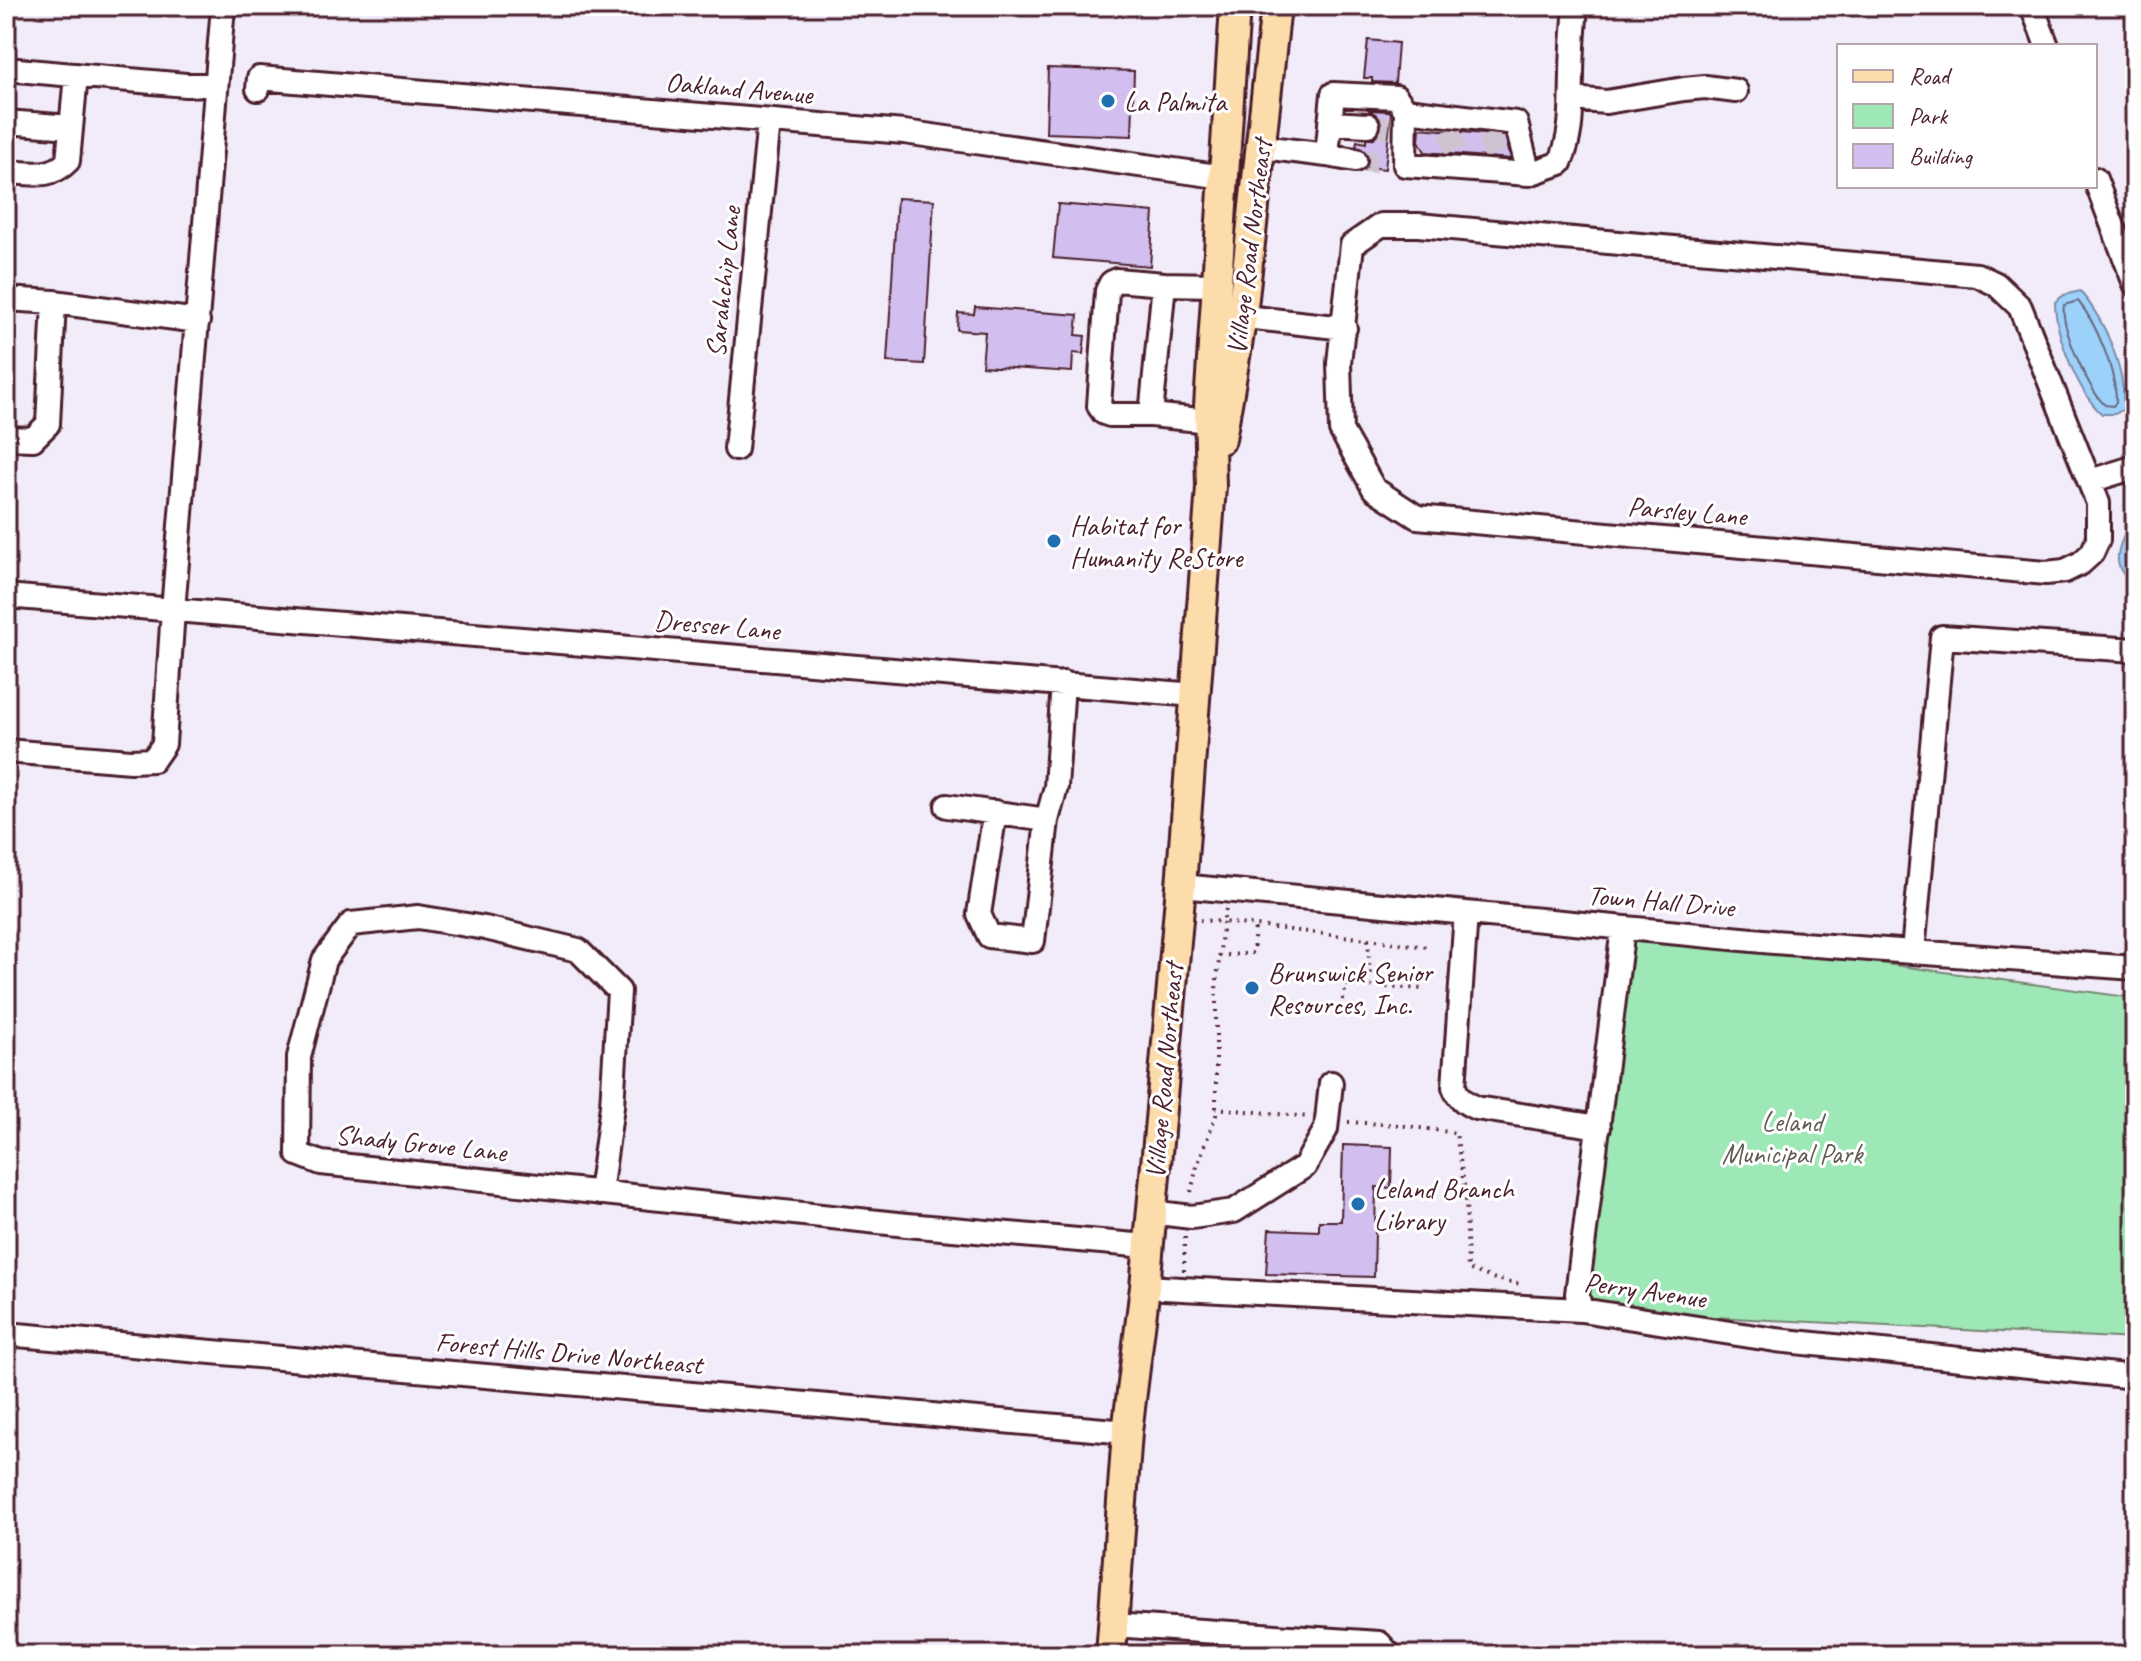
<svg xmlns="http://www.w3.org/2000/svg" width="2141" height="1661" font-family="Caveat,sans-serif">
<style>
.green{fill:#9ee7b6;stroke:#748370;stroke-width:2}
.water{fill:#9cd1fa;stroke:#7b8aa7;stroke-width:2}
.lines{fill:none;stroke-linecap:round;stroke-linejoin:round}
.shore{stroke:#6b667e;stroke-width:2}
.building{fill:#d2bff0;stroke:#4a1f2b;stroke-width:2}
.minor-tunnel{stroke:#d0c3d1;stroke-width:22;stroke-dasharray:22 11;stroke-linecap:butt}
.minor-casing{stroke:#4a1f2b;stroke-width:28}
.major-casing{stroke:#4a1f2b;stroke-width:34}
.path{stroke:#4a1f2b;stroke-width:4;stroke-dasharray:2 6;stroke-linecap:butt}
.minor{stroke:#fff;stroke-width:22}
.major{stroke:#fddcac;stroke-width:28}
.poi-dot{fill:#1f6fb2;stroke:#fff;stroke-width:3}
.labels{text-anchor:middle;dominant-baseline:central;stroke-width:6;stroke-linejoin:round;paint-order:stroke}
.street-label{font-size:28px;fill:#4a1f2b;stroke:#fff}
.poi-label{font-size:28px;fill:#4a1f2b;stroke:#fff;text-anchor:start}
.park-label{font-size:28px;fill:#635b55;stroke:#fff}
</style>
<rect width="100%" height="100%" fill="#f2ecfa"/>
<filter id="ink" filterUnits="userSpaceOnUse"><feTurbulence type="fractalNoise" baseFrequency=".0125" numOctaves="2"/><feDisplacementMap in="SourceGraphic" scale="16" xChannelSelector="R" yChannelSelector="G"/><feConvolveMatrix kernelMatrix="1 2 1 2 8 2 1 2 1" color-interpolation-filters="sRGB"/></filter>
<g filter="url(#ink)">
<!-- green -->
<path class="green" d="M 1623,928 L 2135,998 L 2135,1339 L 1581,1310 Z"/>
<!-- water -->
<path class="water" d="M 2080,291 C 2106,322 2125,368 2124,409 L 2115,414 L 2102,414 C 2078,393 2055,334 2055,302 L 2064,295 Z
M 2135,514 L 2135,575 L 2128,578 C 2106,562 2125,533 2135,514 Z"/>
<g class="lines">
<!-- shore -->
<path class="shore" d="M 2078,301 C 2097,324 2116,372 2116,402 L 2113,406 L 2105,405 C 2089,392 2060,326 2064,305 Z"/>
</g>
<!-- building -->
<path class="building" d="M 1368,40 L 1398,43 L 1395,83 L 1372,82 L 1372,78 L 1364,78 Z
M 1048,68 L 1134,71 L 1132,136 L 1046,133 Z
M 1369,110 L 1389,111 L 1391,113 L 1385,169 L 1367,167 L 1368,155 L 1356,146 L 1357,141 L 1366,143 L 1366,139 L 1374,138 L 1380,132 L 1381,119 Z
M 1420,128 L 1505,136 L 1511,159 L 1425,152 L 1419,141 Z
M 897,198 L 934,200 L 924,364 L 887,362 Z
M 1058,204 L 1154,212 L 1150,266 L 1053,258 Z
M 975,307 L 1078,315 L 1076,335 L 1085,336 L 1083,354 L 1073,353 L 1072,372 L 982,366 L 985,332 L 957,330 L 958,313 L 974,314 Z
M 1343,1145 L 1392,1147 L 1391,1188 L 1376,1187 L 1374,1277 L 1266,1274 L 1269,1229 L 1319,1231 L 1319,1221 L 1341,1221 Z"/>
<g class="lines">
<!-- minor-tunnel -->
<path class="minor-tunnel" d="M 1368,125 L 1389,128
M 1449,130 L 1458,159
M 1488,134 L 1498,162
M 1355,160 L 1386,163"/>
<!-- minor casing -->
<g class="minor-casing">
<path id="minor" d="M 2032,6 L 2047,46
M 6,69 L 186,85 L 216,85
M 258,89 L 259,78 L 904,132 L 1224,177
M 1573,99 L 1606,102 L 1684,89 L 1705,87 L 1736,91
M 1406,110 L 1516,123 L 1529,174
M 6,122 L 71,127
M 1330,123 L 1368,125
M 1261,147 L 1327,155 L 1333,94 L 1396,97 L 1406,110 L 1405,165 L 1529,174 L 1560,163 C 1573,134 1571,107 1572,76 C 1572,53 1574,29 1576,6
M 1327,155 L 1355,160
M 6,172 C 30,173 51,179 68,161 L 76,75
M 2095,179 L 2135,284
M 1381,225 L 1418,225 L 1977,275 L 1996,284 L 2020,307 L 2098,503 L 2098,540 L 2092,553 L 2081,563 L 2065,571 L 2046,573 L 1417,517 L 1374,489 L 1341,430 L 1339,363 L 1352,245 Z
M 6,299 L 54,302 L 198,321
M 1227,315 L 1345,328
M 1151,415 L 1110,415 L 1104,413 L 1099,406 L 1107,291 L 1111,283 L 1116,280 L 1164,284
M 1209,421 L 1151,415 L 1164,284 L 1215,285
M 6,438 L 33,439 L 48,424 L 54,302
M 736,449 L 769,121
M 2090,481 L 2135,467
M 6,596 L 1195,695
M 6,751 L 131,761 L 153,760 L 164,744 L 173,610 L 223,6
M 947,806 L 1047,820 L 1056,787 L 1063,683
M 995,812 L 979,914 L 989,936 L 1033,941 L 1047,820
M 1181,886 L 1774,942 L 2135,968
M 1466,913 L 1454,1087 C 1458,1098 1465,1103 1476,1108 L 1599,1127
M 1913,952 L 1942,637 L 2135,650
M 600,1193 L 612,1106 L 619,991 L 578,950 L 485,928 L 418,917 L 351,924 L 324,960 L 299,1057 L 298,1154 L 321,1163 L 907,1225 L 1147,1246
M 1150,1212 L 1192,1217 L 1234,1211 L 1305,1166 L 1326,1129 L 1331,1083
M 1145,1287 L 1581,1310 L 1776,1340 L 2135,1377
M 1581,1310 L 1577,1294 L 1623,928
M 6,1334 L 1127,1432
M 1113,1625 L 1379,1643 L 1390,1655"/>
</g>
<!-- major casing -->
<g class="major-casing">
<path id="major" d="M 1221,439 L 1242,316 L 1276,6
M 1111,1655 L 1127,1432 L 1145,1287 L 1181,886 L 1211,487 L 1209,406 L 1235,6"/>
</g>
<!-- path -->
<path class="path" d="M 1226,909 L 1223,922 L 1368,939 L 1370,974 L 1358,976 L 1358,985
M 1368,939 L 1427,947
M 1219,956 L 1253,953 L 1255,926
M 1341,1008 L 1346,985 L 1425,989
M 1215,1108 L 1309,1117
M 1348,1122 L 1399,1125 L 1456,1133 L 1466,1198 L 1468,1269 L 1495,1279 L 1520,1284
M 1191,1192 L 1197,1166 L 1216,1115 L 1216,989 L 1223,922 L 1200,920
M 1184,1271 L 1185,1236"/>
<!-- minor -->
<use href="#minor" class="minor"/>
<!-- major -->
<use href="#major" class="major"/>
</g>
</g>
<!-- markers -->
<g class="poi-dot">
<circle cx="1108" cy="101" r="8"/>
<circle cx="1054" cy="541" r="8"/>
<circle cx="1252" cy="988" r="8"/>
<circle cx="1358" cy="1204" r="8"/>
</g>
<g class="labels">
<!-- street labels -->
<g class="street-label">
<text transform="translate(739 88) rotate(5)">Oakland Avenue</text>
<text transform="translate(1249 247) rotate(-83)">Village Road Northeast</text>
<text transform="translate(723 282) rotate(-84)">Sarahchip Lane</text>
<text transform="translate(1687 511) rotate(5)">Parsley Lane</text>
<text transform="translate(717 625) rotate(5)">Dresser Lane</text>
<text transform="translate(1661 901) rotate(5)">Town Hall Drive</text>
<text transform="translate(1164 1071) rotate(-85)">Village Road Northeast</text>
<text transform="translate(421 1143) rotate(6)">Shady Grove Lane</text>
<text transform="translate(1645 1290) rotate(8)">Perry Avenue</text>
<text transform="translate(569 1353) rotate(5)">Forest Hills Drive Northeast</text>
</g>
<!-- poi labels -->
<g class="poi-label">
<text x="1124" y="101">La Palmita</text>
<text x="1070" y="525">Habitat for<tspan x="1070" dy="32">Humanity ReStore</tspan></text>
<text x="1268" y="972">Brunswick Senior<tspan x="1268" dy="32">Resources, Inc.</tspan></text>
<text x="1374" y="1188">Leland Branch<tspan x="1374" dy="32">Library</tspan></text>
</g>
<!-- park labels -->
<g class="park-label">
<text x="1792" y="1121">Leland<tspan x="1792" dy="32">Municipal Park</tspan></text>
</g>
</g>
<!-- margin -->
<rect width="2141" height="1661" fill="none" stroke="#fff" stroke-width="32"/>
<rect x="16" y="16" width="2109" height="1629" fill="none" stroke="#4a1f2b" stroke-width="3" filter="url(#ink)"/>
<!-- legend -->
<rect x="1837" y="44" width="260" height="144" fill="#ffffff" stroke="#b7a5aa" stroke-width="2"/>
<rect x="1853" y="70" width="40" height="12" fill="#fddcac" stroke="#b7a5aa" stroke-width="2"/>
<text x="1909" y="84" font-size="24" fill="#4a1f2b">Road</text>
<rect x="1853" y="104" width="40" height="24" fill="#9ee7b6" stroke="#b7a5aa" stroke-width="2"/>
<text x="1909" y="124" font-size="24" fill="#4a1f2b">Park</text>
<rect x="1853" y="144" width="40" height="24" fill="#d2bff0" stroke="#b7a5aa" stroke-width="2"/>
<text x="1909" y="164" font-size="24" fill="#4a1f2b">Building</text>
</svg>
